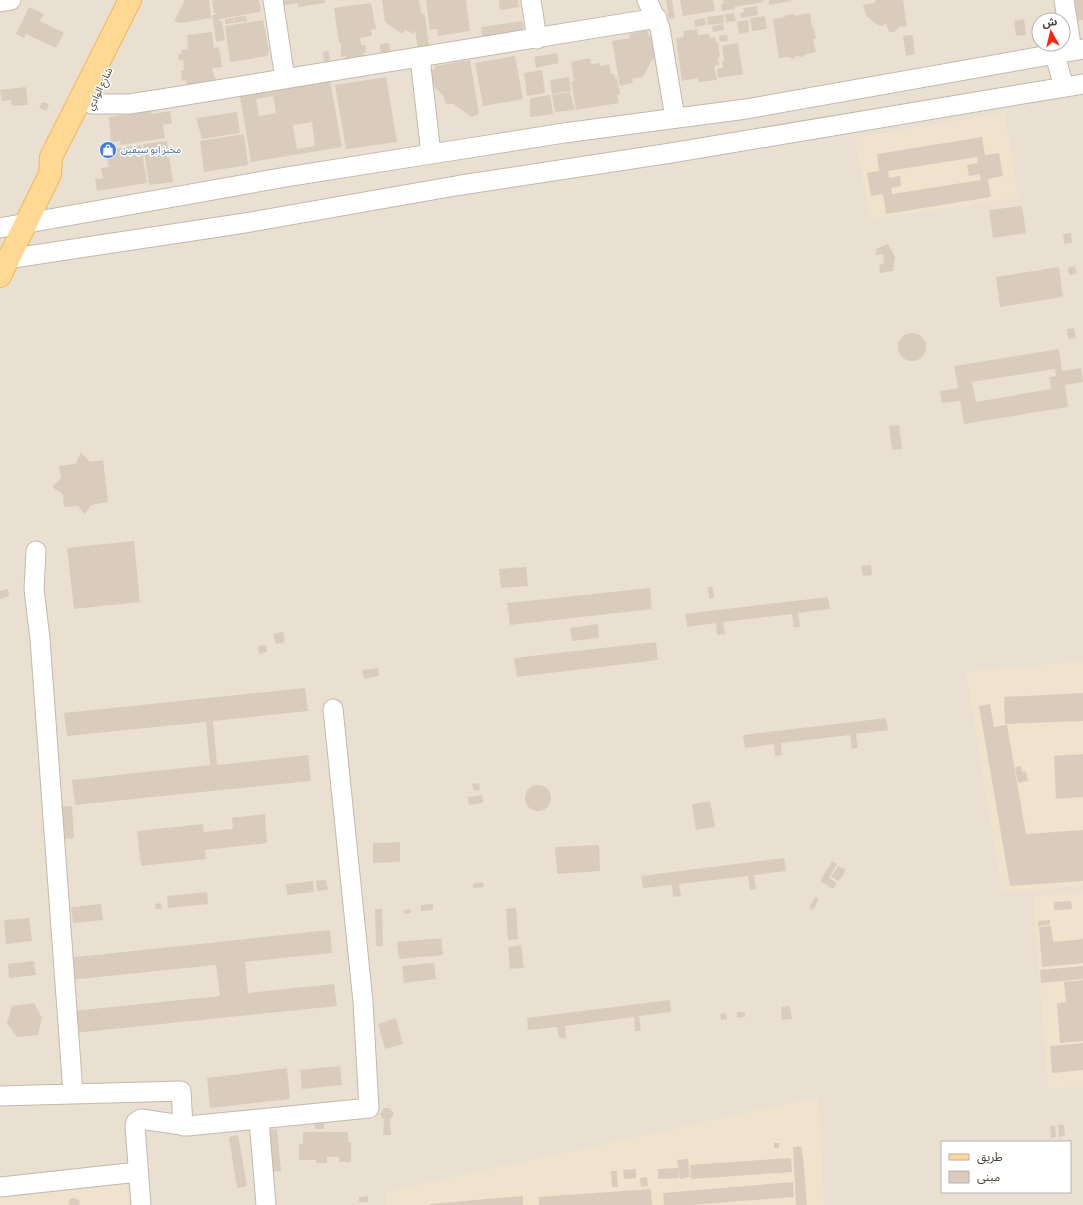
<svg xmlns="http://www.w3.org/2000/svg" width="1083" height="1205" font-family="'Source Sans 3','Noto Sans Arabic',sans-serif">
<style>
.residential{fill:#e9e0d2;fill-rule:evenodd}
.education{fill:#efe3cd}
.building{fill:#daccbc;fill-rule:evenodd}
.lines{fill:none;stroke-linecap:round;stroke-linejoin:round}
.minor-casing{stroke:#c4b8a9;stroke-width:21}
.major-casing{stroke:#f1b756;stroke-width:24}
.minor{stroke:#fff;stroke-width:19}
.major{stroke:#ffd893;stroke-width:22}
.labels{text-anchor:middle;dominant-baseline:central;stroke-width:3;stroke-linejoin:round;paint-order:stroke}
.street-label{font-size:10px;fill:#473e34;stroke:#fff}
.shop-label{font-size:10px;fill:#366cbe;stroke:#fff;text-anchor:start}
</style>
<rect width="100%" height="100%" fill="#f4eee5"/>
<!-- residential -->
<path class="residential" d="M 0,0 L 1083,0 L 1083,1205 L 0,1205 ZM 1039,20 L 1063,20 L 1063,44 L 1039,44 ZM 942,1142 L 1070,1142 L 1070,1192 L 942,1192 Z"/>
<!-- education -->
<path class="education" d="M 1005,112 L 1018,198 L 870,219 L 855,138 Z
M 1083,661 L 1083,886 L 1002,892 L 966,672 Z
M 1083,892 L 1083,1087 L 1048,1089 L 1033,896 Z
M 818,1097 L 824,1205 L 386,1205 L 385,1192 Z
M 127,1184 L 129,1205 L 0,1205 L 0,1194 Z"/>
<!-- building -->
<path class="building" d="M 185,0 L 209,0 L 211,18 L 180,23 L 174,21 Z
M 216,0 L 259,0 L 261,12 L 219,19 L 219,21 L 222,21 L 225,40 L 216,42 L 212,15 L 218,14 L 214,13 L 212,1 Z
M 283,0 L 325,0 L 325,3 L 298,7 L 298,3 L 284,5 Z
M 382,0 L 419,0 L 421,13 L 425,15 L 429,47 L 418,49 L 415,30 L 413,34 L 405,30 L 402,34 L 385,22 Z
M 426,0 L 466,0 L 470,31 L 438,36 L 437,29 L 430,30 Z
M 499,0 L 518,0 L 519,7 L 500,10 Z
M 666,0 L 672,0 L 675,18 L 669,19 Z
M 680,0 L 713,0 L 715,11 L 683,16 Z
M 723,0 L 763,0 L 764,2 L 734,7 L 735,9 L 722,11 L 721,4 L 724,3 Z
M 769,0 L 791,0 L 791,1 L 769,5 Z
M 875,0 L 903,0 L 907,26 L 899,27 L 894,32 L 889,32 L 886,24 L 881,26 L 874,23 L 866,15 L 863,5 L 875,3 Z
M 1075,0 L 1083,0 L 1083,20 L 1078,21 Z
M 371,3 L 376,29 L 371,30 L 372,36 L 360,38 L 361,45 L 365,45 L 366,53 L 363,53 L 364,60 L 346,62 L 345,56 L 341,57 L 341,43 L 339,43 L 334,8 Z
M 757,6 L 758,15 L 741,18 L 740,13 L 744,12 L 743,8 Z
M 29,7 L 44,14 L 40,21 L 64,33 L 56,48 L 26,34 L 24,38 L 16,34 Z
M 734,13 L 736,21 L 726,22 L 725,14 Z
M 810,13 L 812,28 L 814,28 L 816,39 L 813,39 L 816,52 L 806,54 L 802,57 L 796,56 L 793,59 L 788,57 L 779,58 L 773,19 L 785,17 L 785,15 L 794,14 L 794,16 Z
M 723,15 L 724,23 L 708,25 L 707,17 Z
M 246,16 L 247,21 L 235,23 L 234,17 Z
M 765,16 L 767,29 L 752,31 L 750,18 Z
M 233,18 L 234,23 L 225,24 L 225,19 Z
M 705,18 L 706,25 L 695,27 L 694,20 Z
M 1024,19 L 1026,35 L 1016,36 L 1014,21 Z
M 263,20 L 269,51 L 268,52 L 268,56 L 230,62 L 225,26 Z
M 748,20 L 749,32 L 739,34 L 737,22 Z
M 522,21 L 524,33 L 483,39 L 481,27 Z
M 723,24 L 724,30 L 713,32 L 712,26 Z
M 697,29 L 698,35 L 709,34 L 710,38 L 715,37 L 716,43 L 718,42 L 720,57 L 718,57 L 719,65 L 714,66 L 717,80 L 699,82 L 698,78 L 682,81 L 676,38 L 684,37 L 683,31 Z
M 647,30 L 649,37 L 657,35 L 662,59 L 652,60 L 643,77 L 632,79 L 633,83 L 620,86 L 612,41 L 630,38 L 629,34 Z
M 212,32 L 214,48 L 219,47 L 222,67 L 212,68 L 217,86 L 187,90 L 186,80 L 182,81 L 181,70 L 184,70 L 183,60 L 179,60 L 178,54 L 182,54 L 181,50 L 188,49 L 187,35 Z
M 727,35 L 728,41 L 720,42 L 719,36 Z
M 913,35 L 915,54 L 906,56 L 903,36 Z
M 389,43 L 391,53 L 381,55 L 380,44 Z
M 738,43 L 743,74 L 718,78 L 717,69 L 723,68 L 722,61 L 724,61 L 722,46 Z
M 329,51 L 330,63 L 324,63 L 323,52 Z
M 557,53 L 559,63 L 536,68 L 534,57 Z
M 515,56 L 523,99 L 483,106 L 475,63 Z
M 590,58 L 591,64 L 600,63 L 600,66 L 609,64 L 611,74 L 614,74 L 615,79 L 617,79 L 620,94 L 617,95 L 619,103 L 576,110 L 571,81 L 574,81 L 571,62 Z
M 470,60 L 479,114 L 472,117 L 453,104 L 446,104 L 444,97 L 433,85 L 430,70 L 435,69 L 435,66 Z
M 542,70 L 545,93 L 527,96 L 524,73 Z
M 386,77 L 397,142 L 346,149 L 335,85 Z
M 569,77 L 571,91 L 552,94 L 550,80 Z
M 330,80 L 342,147 L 251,162 L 240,96 ZM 273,96 L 276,113 L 259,116 L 256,99 ZM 312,122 L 315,146 L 297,149 L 293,125 Z
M 26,87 L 28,105 L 12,106 L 11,100 L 2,101 L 0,90 Z
M 570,92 L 575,110 L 555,112 L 552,95 Z
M 550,95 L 553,114 L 530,117 L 530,98 Z
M 42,102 L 49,104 L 46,111 L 39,108 Z
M 151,111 L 152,114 L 170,111 L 172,123 L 163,125 L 165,138 L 121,145 L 120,141 L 111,143 L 109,117 Z
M 237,112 L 240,133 L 202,139 L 196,118 Z
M 244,134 L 248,165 L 204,172 L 200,141 Z
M 982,137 L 985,155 L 999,153 L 1003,176 L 988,179 L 991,197 L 886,214 L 883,194 L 871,196 L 867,173 L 879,171 L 877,154 ZM 977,157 L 978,163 L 967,165 L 969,176 L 980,174 L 981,180 L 892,194 L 891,188 L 901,186 L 900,176 L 889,178 L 888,171 Z
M 167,141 L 173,182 L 149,185 L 143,144 Z
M 141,145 L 147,183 L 97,191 L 95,179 L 103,178 L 101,168 L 109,167 L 107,158 L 113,157 L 112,149 Z
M 1022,206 L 1026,233 L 993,238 L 989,210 Z
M 1071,233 L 1072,243 L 1064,244 L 1063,234 Z
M 888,244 L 895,257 L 893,271 L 880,273 L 879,265 L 884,264 L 883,254 L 876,255 L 876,249 Z
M 1075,266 L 1077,274 L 1069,275 L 1068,267 Z
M 1059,267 L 1063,297 L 1000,307 L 996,277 Z
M 1074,328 L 1076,338 L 1068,339 L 1067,329 Z
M898 347a14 14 0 1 1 28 0a14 14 0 1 1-28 0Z
M 1059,349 L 1062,371 L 1081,368 L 1083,382 L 1065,385 L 1068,407 L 964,424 L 960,401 L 942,403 L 940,391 L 958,388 L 954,366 ZM 1055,369 L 1056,376 L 1049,377 L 1051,389 L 976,402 L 972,382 Z
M 899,425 L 902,449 L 892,450 L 889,426 Z
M 81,453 L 90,462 L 103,460 L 108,502 L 91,505 L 85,514 L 78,506 L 64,507 L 63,494 L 52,487 L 61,478 L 59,466 L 75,464 Z
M 134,541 L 140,602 L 74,609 L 67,548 Z
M 871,565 L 872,575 L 863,576 L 861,566 Z
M 526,567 L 528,586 L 501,588 L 499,569 Z
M 708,587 L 713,587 L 714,598 L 709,599 Z
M 650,588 L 652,609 L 510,625 L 507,603 Z
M 8,589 L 9,596 L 0,599 L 0,591 Z
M 828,597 L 830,609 L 798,613 L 800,627 L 794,628 L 792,614 L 723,622 L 725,634 L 717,635 L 716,623 L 687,627 L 685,614 Z
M 598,624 L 599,638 L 572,641 L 570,628 Z
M 283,632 L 285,642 L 276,644 L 273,634 Z
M 656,642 L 658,660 L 517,677 L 514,658 Z
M 266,645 L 267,652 L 259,654 L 258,646 Z
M 378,668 L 379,676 L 364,679 L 362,670 Z
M 305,688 L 308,711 L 213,721 L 217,765 L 308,755 L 311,781 L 75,805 L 72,780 L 210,765 L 206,722 L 67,736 L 64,713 Z
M 1083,693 L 1083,721 L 1005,724 L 1004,697 Z
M 990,704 L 994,727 L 1007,725 L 1026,834 L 1083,830 L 1083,881 L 1010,886 L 979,706 Z
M 886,718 L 888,730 L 856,734 L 858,748 L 852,749 L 850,735 L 781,743 L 782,755 L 775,756 L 774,744 L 745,748 L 743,735 Z
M 1083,754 L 1083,797 L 1056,799 L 1054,756 Z
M 1021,766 L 1022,772 L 1026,771 L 1028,781 L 1018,783 L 1015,767 Z
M 479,783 L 480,790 L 474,791 L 472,784 Z
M525 798a13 13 0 1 1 26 0a13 13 0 1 1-26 0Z
M 482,795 L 483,803 L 469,805 L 468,797 Z
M 710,801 L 715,827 L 696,830 L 692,804 Z
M 72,806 L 74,838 L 62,839 L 60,807 Z
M 265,814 L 267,843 L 205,850 L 206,859 L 141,866 L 137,831 L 203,824 L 204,832 L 233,829 L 232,818 Z
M 400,842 L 400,862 L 373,863 L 373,843 Z
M 599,845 L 600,871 L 557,874 L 555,847 Z
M 784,858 L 786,871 L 754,875 L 756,889 L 750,890 L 748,876 L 679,884 L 681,896 L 673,897 L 672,885 L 643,888 L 641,876 Z
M 832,861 L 837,864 L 829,878 L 837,883 L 833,889 L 820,881 Z
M 838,866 L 846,870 L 839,881 L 831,877 Z
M 326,880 L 328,890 L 317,891 L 316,881 Z
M 313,881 L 314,892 L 287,895 L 286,884 Z
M 483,882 L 484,887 L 473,888 L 473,884 Z
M 207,892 L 208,904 L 168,908 L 167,896 Z
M 815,897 L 819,899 L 813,910 L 809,908 Z
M 1071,901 L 1072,909 L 1054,910 L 1054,902 Z
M 161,903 L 162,909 L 156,909 L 155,904 Z
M 101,904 L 103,920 L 73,923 L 71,907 Z
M 433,904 L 433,910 L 421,911 L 421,905 Z
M 516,908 L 518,939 L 508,940 L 506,909 Z
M 375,909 L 382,909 L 383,946 L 376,946 Z
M 410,909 L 411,913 L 404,914 L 403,910 Z
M 29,918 L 32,941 L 6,944 L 4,920 Z
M 1050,920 L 1050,925 L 1038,926 L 1038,921 Z
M 1051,926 L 1053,942 L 1083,939 L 1083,963 L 1042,967 L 1039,927 Z
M 330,930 L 332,953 L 245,962 L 248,993 L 334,984 L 337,1006 L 74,1033 L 72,1011 L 220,996 L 216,965 L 69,980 L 67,958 Z
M 441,938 L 443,955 L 399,959 L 397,942 Z
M 521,945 L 524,968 L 510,969 L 508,947 Z
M 34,961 L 36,975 L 9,978 L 8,964 Z
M 434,963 L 436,979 L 404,983 L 402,966 Z
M 1083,966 L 1083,979 L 1041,983 L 1040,970 Z
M 1083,980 L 1083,1041 L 1060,1043 L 1057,1003 L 1066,1002 L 1064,982 Z
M 670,1000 L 671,1012 L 639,1016 L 641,1031 L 635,1031 L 634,1017 L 565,1026 L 566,1038 L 559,1038 L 557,1027 L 528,1030 L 527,1018 Z
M 34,1003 L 42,1018 L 38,1035 L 17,1037 L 7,1023 L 12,1006 Z
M 790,1006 L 792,1019 L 782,1020 L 781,1007 Z
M 737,1012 L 745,1012 L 745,1017 L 737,1018 Z
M 726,1013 L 727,1019 L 721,1020 L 720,1014 Z
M 396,1018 L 403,1044 L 385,1049 L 378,1024 Z
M 1083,1043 L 1083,1070 L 1052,1073 L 1050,1046 Z
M 340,1066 L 342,1085 L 302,1089 L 300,1070 Z
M 287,1068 L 290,1099 L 210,1108 L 207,1078 Z
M 384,1108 L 390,1108 L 394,1114 L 390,1120 L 391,1135 L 383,1135 L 384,1120 L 380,1114 Z
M 315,1121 L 324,1121 L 324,1129 L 315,1129 Z
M 1058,1125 L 1064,1125 L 1065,1136 L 1059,1137 Z
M 1050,1126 L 1055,1126 L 1056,1137 L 1051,1138 Z
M 277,1129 L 281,1171 L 271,1172 L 268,1130 Z
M 303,1132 L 348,1132 L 348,1142 L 351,1142 L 351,1162 L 339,1162 L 339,1157 L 327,1157 L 327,1163 L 316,1163 L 316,1160 L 299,1160 L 299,1144 L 303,1144 Z
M 238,1135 L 247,1186 L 237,1188 L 229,1137 Z
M 774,1143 L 779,1143 L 779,1148 L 774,1148 Z
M 801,1146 L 803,1157 L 807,1205 L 796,1205 L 793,1147 Z
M 791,1158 L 792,1172 L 691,1179 L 690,1165 Z
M 688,1159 L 690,1177 L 680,1179 L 677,1160 Z
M 678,1168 L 679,1178 L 658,1179 L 658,1169 Z
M 636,1169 L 636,1178 L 624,1179 L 623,1170 Z
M 611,1171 L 617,1171 L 618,1187 L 612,1187 Z
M 647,1177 L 648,1186 L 641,1187 L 640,1178 Z
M 793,1182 L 794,1197 L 691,1205 L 664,1205 L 663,1193 Z
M 651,1189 L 652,1205 L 539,1205 L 539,1197 Z
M 368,1196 L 368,1202 L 359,1202 L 359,1197 Z
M 523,1196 L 523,1205 L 430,1205 L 430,1204 Z
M 73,1198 L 79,1200 L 80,1205 L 68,1205 L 70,1199 Z"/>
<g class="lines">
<!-- minor casing -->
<g class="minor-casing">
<path id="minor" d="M 273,0 L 285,79
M 531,0 L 537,39
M 647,0 L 660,28 L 675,118
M 1064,0 L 1072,51
M 0,2 L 11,0
M 1055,55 L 1064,87
M 420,58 L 431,154
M 92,104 L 129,104 L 162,99 L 657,18
M 0,228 L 286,177 L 431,154 L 564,133 L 746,109 L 1083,49
M 0,260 L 245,223 L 461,185 L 671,153 L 1083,84
M 36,551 L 34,589 L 40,639 L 73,1093
M 0,1096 L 181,1091 L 183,1126
M 259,1120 L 266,1205
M 0,1187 L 138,1172
M 141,1205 L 135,1126 L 136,1122 L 141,1119 L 188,1126 L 369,1108 L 363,1002 L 333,709"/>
</g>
<!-- major casing -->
<g class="major-casing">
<path id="major" d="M 0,276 L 50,174 L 51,157 L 130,0"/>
</g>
<!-- minor -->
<use href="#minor" class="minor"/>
<!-- major -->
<use href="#major" class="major"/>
</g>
<!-- icons -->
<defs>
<g id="shop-disc" transform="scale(0.9)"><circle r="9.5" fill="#3f7fe0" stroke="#fff"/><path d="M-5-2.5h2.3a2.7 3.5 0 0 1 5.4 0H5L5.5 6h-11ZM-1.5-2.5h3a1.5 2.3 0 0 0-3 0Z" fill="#fff"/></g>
</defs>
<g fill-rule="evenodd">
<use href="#shop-disc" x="108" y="150"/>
</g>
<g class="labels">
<!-- street labels -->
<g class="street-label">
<text transform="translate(100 89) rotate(-64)">شارع الوادي</text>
</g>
<!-- shop labels -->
<g class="shop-label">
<text x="121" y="150">مخبز ابو سيفين</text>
</g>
</g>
<!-- legend -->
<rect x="941" y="1141" width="130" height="52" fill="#ffffff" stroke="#b5b2ae"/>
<rect x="949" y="1154" width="20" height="6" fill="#ffd893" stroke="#b5b2ae"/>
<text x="977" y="1161" font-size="12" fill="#473e34">طريق</text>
<rect x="949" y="1171" width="20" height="12" fill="#daccbc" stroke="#b5b2ae"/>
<text x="977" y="1181" font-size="12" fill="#473e34">مبنى</text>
<!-- north arrow -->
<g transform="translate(1051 32) rotate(352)"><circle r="19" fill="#ffffff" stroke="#b5b2ae"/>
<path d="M0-3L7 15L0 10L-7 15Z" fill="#ff2311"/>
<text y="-6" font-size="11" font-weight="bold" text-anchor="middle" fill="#473e34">ش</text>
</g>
</svg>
